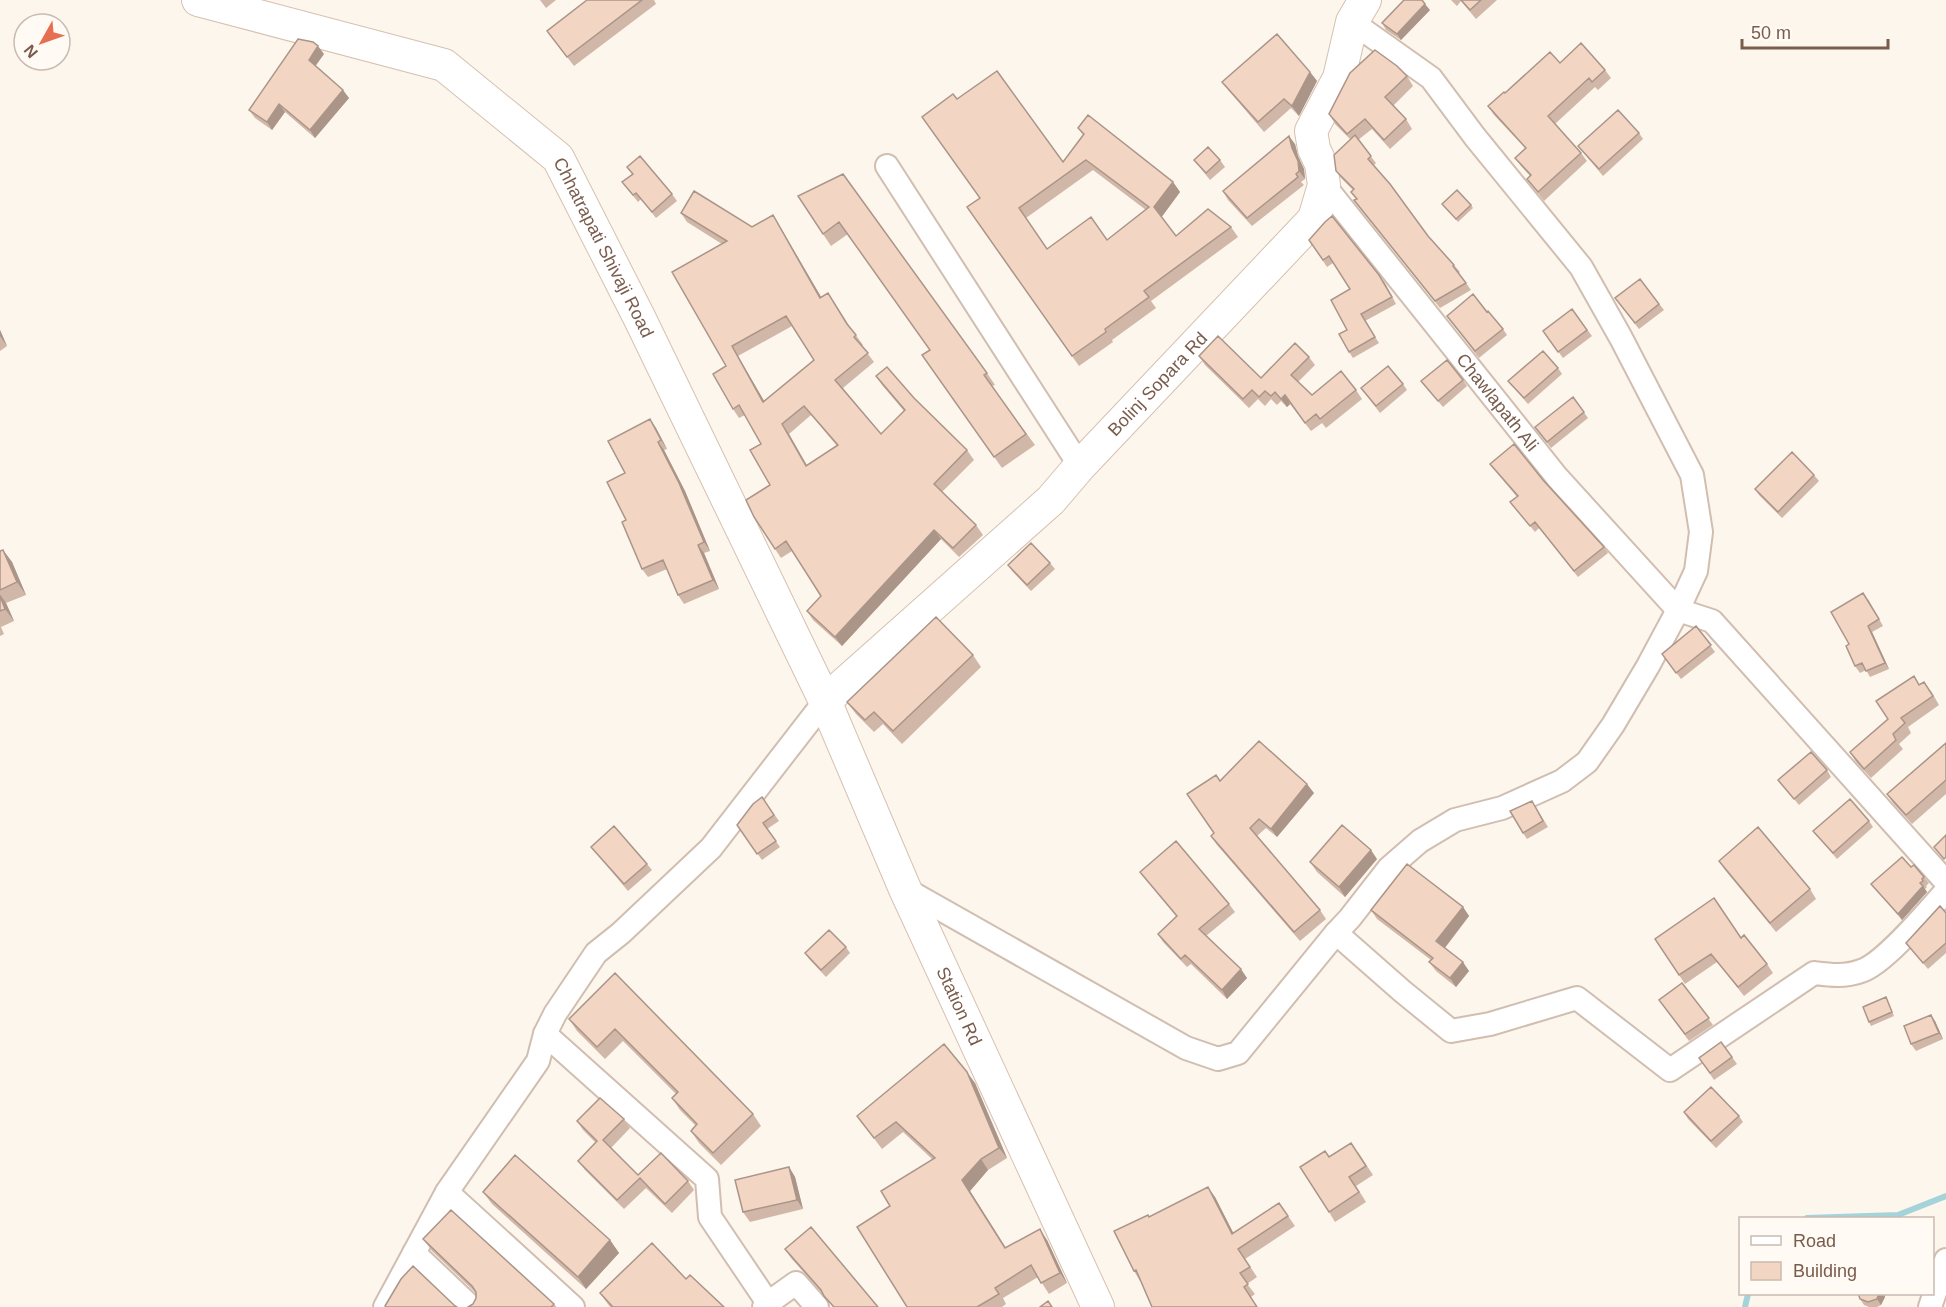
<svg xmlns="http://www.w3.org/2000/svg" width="1946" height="1307" font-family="Helvetica,sans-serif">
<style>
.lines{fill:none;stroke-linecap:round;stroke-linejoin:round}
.stream{stroke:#a5d3da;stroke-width:6}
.street-casing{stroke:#d1beb0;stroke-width:26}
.secondary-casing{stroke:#d6c0b0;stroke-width:34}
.street{stroke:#fff;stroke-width:22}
.secondary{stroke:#fff;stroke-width:32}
.wall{fill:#d1b7a8;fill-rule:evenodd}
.shaded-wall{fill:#aa9588}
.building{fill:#f3d5c3;stroke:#aa9588;stroke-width:1.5;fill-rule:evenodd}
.labels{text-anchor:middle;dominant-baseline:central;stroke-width:4.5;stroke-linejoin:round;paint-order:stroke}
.street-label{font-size:18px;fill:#7a5c4d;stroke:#fffaf3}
</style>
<rect width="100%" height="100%" fill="#fdf6ec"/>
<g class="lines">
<!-- stream -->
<path class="stream" d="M 1807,1218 L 1898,1215 L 1946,1196
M 1745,1307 L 1748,1294"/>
<!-- street casing -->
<g class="street-casing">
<g id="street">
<path d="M 887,166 L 1080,466"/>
<path id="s1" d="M 1324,185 L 1557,477 L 1678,610"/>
<path d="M 1678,610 L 1712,621 L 1946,882"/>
<path d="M 905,889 L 1186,1048 L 1218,1059 L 1238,1053 L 1336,933 L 1350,918 L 1389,868 L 1420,841 L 1455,820 L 1502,808 L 1562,781 L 1587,762 L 1613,725 L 1648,666 L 1678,610 L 1696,571 L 1701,532 L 1692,475 L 1621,338 L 1581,267 L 1475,137 L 1431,78 L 1352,22"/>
<path d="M 1336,933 L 1402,991 L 1451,1031 L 1490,1024 L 1577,998 L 1670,1070 L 1814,973 C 1830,975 1845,977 1861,971 C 1884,964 1928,911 1946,891"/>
<path d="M 545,1034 L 707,1179 L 710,1217 L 768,1303 L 764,1307"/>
<path d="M 447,1192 L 573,1307"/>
<path d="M 414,1253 L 471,1307"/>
<path d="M 768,1303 L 796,1283 L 817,1307"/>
<path d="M 385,1307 L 447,1192 L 538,1061 L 545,1034 L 555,1014 L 596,953 L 621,933 L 711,848 L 825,701"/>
<path d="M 1930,1307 L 1946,1260"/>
</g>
</g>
<!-- secondary casing -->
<g class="secondary-casing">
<g id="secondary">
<path id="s2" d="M 198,0 L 444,65 L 558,158 L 639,317 L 825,701 L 905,889 L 1098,1307"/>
<path id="s3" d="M 825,701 L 1051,500 L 1080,466 L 1314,219 L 1324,185 L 1321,164 L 1314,149 L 1311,131 L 1339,78 L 1352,22 L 1365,0"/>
</g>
</g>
<!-- street -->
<use href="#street" class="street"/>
<!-- secondary -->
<use href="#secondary" class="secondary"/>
</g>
<!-- wall -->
<path class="wall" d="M 540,0 L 556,0 L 546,8 Z
M 587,0 L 654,0 L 656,4 L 574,66 L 547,31 Z
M 1451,0 L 1497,0 L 1476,19 L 1461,1 L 1457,6 Z
M 1430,10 L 1401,40 L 1386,30 L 1382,23 Z
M 324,54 L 315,66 L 349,98 L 315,138 L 285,112 L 272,130 L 255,118 L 249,110 Z
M 1560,63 L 1605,70 L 1611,78 L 1598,90 L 1595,87 L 1555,124 L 1581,153 L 1587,161 L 1544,201 L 1527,179 L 1530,176 L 1521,166 L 1515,158 L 1525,148 L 1494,115 L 1488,106 L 1505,93 Z
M 1310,72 L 1317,81 L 1299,116 L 1291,108 L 1264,132 L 1229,91 L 1222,82 Z
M 1407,76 L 1413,86 L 1393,106 L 1406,119 L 1412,129 L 1390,149 L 1372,129 L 1358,140 L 1376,163 L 1374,165 L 1428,236 L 1454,265 L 1460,272 L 1459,273 L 1471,290 L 1440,308 L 1359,207 L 1354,200 L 1356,199 L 1351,192 L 1353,190 L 1341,178 L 1336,171 L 1350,139 L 1335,124 L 1329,114 Z
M 957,99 L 1063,162 L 1083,135 L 1078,128 L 1173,182 L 1180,192 L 1161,217 L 1176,236 L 1231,227 L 1238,237 L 1151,301 L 1156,308 L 1112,340 L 1113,342 L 1079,366 L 967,207 L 980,198 ZM 1093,170 L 1146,210 L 1107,240 L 1047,249 L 1026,218 Z
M 1639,133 L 1643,139 L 1603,176 L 1578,146 Z
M 1295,144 L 1298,156 L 1304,169 L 1305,179 L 1301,182 L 1304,185 L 1252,226 L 1228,200 L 1223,191 Z
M 1194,160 L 1220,160 L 1225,167 L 1210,180 Z
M 627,167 L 672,194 L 677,201 L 656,218 L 641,199 L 638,202 L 622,182 L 632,174 Z
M 843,174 L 987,373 L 995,385 L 992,386 L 1035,445 L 1002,468 L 922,355 L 930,350 L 848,234 L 831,246 L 823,234 Z
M 1442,204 L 1471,205 L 1473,208 L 1458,222 Z
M 681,213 L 752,227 L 773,215 L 779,225 L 821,297 L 834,302 L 850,327 L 863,345 L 862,346 L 874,362 L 843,388 L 881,434 L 904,411 L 882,385 L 876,376 L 914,398 L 967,450 L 974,460 L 942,492 L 976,525 L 983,535 L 959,557 L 941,539 L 842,646 L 813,620 L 807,611 L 821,596 L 792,551 L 781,558 L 754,517 L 770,485 L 761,444 L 745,415 L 739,418 L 733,409 L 726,366 L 722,244 L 687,222 ZM 792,326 L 814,360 L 764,401 L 738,356 ZM 811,415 L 837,446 L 807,465 L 789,434 Z
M 1309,240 L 1384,281 L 1396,304 L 1365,321 L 1379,343 L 1353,358 L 1349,352 L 1347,330 L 1350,289 L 1333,263 L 1327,267 Z
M 1640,279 L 1664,310 L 1639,329 L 1620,305 Z
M 1572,309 L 1592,336 L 1563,358 L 1543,331 Z
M 1487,312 L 1503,329 L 1507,335 L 1479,358 L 1447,316 Z
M 0,330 L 7,346 L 0,351 Z
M 1199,356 L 1261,378 L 1309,357 L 1315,365 L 1298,382 L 1312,395 L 1356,390 L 1362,399 L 1326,428 L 1322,423 L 1311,431 L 1290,404 L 1287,407 L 1281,401 L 1277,405 L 1271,399 L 1265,406 L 1258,399 L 1249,408 L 1205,365 Z
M 1558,368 L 1562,374 L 1528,404 L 1508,381 Z
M 1463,380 L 1467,386 L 1443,407 L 1421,381 Z
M 1403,384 L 1407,390 L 1380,413 L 1361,388 Z
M 1573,397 L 1588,418 L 1551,448 L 1535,427 Z
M 650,419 L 656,428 L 667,449 L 664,450 L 685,491 L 710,551 L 704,553 L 719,589 L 684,604 L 678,595 L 667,569 L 648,577 L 642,569 L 625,473 Z
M 1490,464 L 1543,480 L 1604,547 L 1608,553 L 1578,577 L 1539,528 L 1535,532 L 1510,502 L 1517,497 Z
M 1814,475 L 1819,481 L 1782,518 L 1759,495 L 1755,489 Z
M 3,550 L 12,562 L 26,595 L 6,603 L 14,621 L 1,627 L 4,634 L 0,636 L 0,551 Z
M 1050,563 L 1055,569 L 1031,591 L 1012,571 L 1008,565 Z
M 1868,599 L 1883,626 L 1872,632 L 1889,669 L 1870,677 L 1866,670 L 1860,673 L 1855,666 L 1849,644 Z
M 1696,626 L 1715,652 L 1681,679 L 1662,654 Z
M 973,655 L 981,667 L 902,744 L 883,724 L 874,732 L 856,714 L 847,702 Z
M 1914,676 L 1920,685 L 1931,691 L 1939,705 L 1908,727 L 1911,733 L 1899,744 L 1903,749 L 1871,778 L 1856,762 L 1850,752 L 1888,719 Z
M 1946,743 L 1946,794 L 1912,824 L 1893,803 L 1887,794 Z
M 1827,770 L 1831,777 L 1799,805 L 1778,780 Z
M 1220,781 L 1314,793 L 1277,837 L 1266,828 L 1257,836 L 1320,910 L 1326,919 L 1300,941 L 1217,845 L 1211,836 L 1214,833 Z
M 762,797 L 779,821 L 767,829 L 780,847 L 762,860 L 737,825 Z
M 1536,807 L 1548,827 L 1527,839 L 1523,833 Z
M 1869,821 L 1873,827 L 1837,859 L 1813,831 Z
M 591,847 L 647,864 L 652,870 L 628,891 Z
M 1377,859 L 1345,897 L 1317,872 L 1310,862 Z
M 1719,861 L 1810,889 L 1816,899 L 1776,932 L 1725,870 Z
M 1911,867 L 1924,877 L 1929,883 L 1926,886 L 1927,887 L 1925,889 L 1927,892 L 1902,920 L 1871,884 Z
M 1140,872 L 1229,904 L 1235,912 L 1206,936 L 1247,978 L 1227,999 L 1191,964 L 1187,967 L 1163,942 L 1158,934 L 1176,916 Z
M 1463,907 L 1469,916 L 1445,948 L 1469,971 L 1456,987 L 1436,971 L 1429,962 L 1431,960 L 1377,919 L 1371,910 Z
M 1946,913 L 1946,953 L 1928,969 L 1906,943 Z
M 1741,938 L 1767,964 L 1773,973 L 1744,996 L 1717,962 L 1685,984 L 1655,939 Z
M 846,947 L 850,953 L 826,977 L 809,959 L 805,953 Z
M 615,973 L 753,1114 L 761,1126 L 721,1165 L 699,1143 L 691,1131 L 696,1126 L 680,1110 L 672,1098 L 676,1094 L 623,1041 L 605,1059 L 577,1031 L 569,1019 Z
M 1682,983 L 1713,1025 L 1689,1041 L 1659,1000 Z
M 1886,997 L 1894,1016 L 1871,1026 L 1869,1022 Z
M 1935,1021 L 1943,1039 L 1916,1051 L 1911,1044 Z
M 1732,1057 L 1737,1064 L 1714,1080 L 1699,1058 Z
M 975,1083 L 1007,1158 L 988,1170 L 970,1191 L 1006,1248 L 1047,1240 L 1067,1283 L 1049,1294 L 1038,1277 L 1003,1298 L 1006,1304 L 1002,1307 L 907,1307 L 890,1206 L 932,1159 L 903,1132 L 882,1149 L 857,1116 Z
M 1684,1112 L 1739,1116 L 1743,1122 L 1716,1148 L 1688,1119 Z
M 624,1119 L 630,1128 L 611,1148 L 638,1175 L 688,1181 L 694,1190 L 672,1213 L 646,1188 L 624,1209 L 585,1170 L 578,1161 L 596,1143 L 583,1130 L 577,1121 Z
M 1358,1152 L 1373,1175 L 1356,1186 L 1366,1202 L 1335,1222 L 1329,1212 L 1329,1157 Z
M 789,1167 L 795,1177 L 803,1209 L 750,1222 L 743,1212 Z
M 483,1192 L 610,1240 L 619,1253 L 586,1289 L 492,1204 Z
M 1215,1197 L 1233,1233 L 1279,1203 L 1295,1226 L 1245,1259 L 1257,1277 L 1247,1284 L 1255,1294 L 1251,1297 L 1140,1281 L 1134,1271 L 1149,1217 Z
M 423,1239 L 554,1304 L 556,1307 L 468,1307 L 473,1304 L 476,1298 L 476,1293 L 432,1251 Z
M 785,1249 L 878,1307 L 833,1307 L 823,1294 L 791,1258 Z
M 686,1279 L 724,1307 L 610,1307 L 600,1293 Z
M 1858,1293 L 1884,1293 L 1885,1297 L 1881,1305 L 1877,1307 L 1869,1307 L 1864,1305 L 1860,1299 Z"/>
<!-- shaded-wall -->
<path class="shaded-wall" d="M 1425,4 L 1430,10 L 1401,40 L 1397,34 Z
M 318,46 L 324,54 L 314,68 L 309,60 Z
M 1310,72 L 1317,81 L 1299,116 L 1292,106 Z
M 343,90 L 349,98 L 315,138 L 310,130 Z
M 279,104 L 285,112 L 272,130 L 267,122 Z
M 1289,136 L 1295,144 L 1298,156 L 1304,169 L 1305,179 L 1299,171 L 1292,148 Z
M 1173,182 L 1180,192 L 1161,218 L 1154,207 Z
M 773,215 L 779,225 L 827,307 L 820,298 Z
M 0,330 L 7,346 L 0,336 Z
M 732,346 L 738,356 L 770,411 L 763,402 Z
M 1285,395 L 1290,404 L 1287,407 L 1281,399 Z
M 650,419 L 656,428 L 667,449 L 661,440 Z
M 782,424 L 789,434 L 812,475 L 806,466 Z
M 658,442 L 664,450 L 685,491 L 710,551 L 704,542 Z
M 934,530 L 941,539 L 842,646 L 835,637 Z
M 698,545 L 704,553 L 719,589 L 713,580 Z
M 3,550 L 12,562 L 26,595 L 17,582 Z
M 0,594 L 6,603 L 14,621 L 5,609 Z
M 1868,626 L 1872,632 L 1889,669 L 1885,663 Z
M 1307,784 L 1314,793 L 1277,837 L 1271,829 Z
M 1371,850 L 1377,859 L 1345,897 L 1339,887 Z
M 1923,886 L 1927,892 L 1902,920 L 1898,914 Z
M 1463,907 L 1469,916 L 1443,950 L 1436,941 Z
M 1463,962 L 1469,971 L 1456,987 L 1450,978 Z
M 1241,969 L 1247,978 L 1227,999 L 1222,990 Z
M 1931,1015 L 1935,1021 L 1943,1039 L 1939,1033 Z
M 967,1072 L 975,1083 L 1007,1158 L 999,1148 Z
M 981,1159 L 988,1170 L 970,1191 L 1013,1259 L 962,1180 Z
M 789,1167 L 795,1177 L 803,1209 L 797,1200 Z
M 1208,1187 L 1215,1197 L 1239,1244 L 1232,1234 Z
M 1040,1229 L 1047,1240 L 1067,1283 L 1060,1273 Z
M 610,1240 L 619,1253 L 586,1289 L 578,1277 Z
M 1879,1293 L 1884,1293 L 1885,1297 L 1881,1305 L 1877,1299 Z"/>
<!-- building -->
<path class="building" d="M 587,0 L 642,0 L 567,57 L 547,31 Z
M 1404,0 L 1422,0 L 1425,4 L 1397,34 L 1382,23 Z
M 1461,0 L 1481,0 L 1470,10 Z
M 1277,34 L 1310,72 L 1292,106 L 1284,99 L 1258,122 L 1222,82 Z
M 298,39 L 313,42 L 318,46 L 309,60 L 343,90 L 310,130 L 279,104 L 267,122 L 249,110 Z
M 1581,43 L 1605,70 L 1592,82 L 1589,78 L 1548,116 L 1581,153 L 1538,192 L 1527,179 L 1531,175 L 1515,158 L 1526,148 L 1488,106 L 1504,92 L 1505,93 L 1550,52 L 1560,63 Z
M 1375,50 L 1397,66 L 1407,76 L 1385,97 L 1406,119 L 1384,140 L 1365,119 L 1347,134 L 1329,114 L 1350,73 Z
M 997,71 L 1063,162 L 1084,134 L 1078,128 L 1088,115 L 1173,182 L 1154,207 L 1176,236 L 1208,209 L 1231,227 L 1144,291 L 1149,297 L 1105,329 L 1106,332 L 1072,356 L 967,207 L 980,198 L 922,117 L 953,94 L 957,99 ZM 1086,160 L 1149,207 L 1107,240 L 1091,217 L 1047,249 L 1019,208 Z
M 1618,110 L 1639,133 L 1599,169 L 1578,146 Z
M 1355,135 L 1371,156 L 1368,159 L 1390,184 L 1428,236 L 1454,265 L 1453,266 L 1466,283 L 1435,301 L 1354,200 L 1357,199 L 1351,192 L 1354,189 L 1336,171 L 1334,155 Z
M 1289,136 L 1292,148 L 1298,161 L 1299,171 L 1296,174 L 1298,177 L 1247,218 L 1223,191 Z
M 1208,147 L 1220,160 L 1206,173 L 1194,160 Z
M 640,156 L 672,194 L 652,212 L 636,193 L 633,195 L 622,182 L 633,174 L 627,167 Z
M 843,174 L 987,373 L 984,375 L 1026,434 L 994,457 L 922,355 L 930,350 L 839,222 L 823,234 L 798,196 Z
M 1457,190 L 1471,205 L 1456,219 L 1442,204 Z
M 694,191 L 752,227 L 773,215 L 820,298 L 828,293 L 847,324 L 856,335 L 854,337 L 868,353 L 835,380 L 881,434 L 905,410 L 876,376 L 887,367 L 914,398 L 967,450 L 934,484 L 976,525 L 953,548 L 934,530 L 835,637 L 807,611 L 821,596 L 786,541 L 775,549 L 754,517 L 746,500 L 770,485 L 750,450 L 761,444 L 739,405 L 733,409 L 713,374 L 726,366 L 672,272 L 727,241 L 681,213 ZM 786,316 L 814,360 L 763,402 L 732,346 ZM 804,406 L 838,445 L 806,466 L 782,424 Z
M 1332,216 L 1379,275 L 1392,297 L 1361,314 L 1375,337 L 1349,352 L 1339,334 L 1347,330 L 1331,300 L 1350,289 L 1329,256 L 1323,260 L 1309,240 L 1325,222 Z
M 1640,279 L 1659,304 L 1635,323 L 1615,298 Z
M 1473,294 L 1487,312 L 1488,311 L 1503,329 L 1475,351 L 1447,316 Z
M 1572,309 L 1587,330 L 1558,352 L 1543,331 Z
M 1218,336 L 1261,378 L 1295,343 L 1309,357 L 1291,375 L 1312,395 L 1341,371 L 1356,390 L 1320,419 L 1316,414 L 1305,423 L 1285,395 L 1281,399 L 1275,392 L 1271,396 L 1265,391 L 1259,397 L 1252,390 L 1243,399 L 1199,356 Z
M 1543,351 L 1558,368 L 1524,398 L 1508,381 Z
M 1447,360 L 1463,380 L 1438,401 L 1421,381 Z
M 1388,366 L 1403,384 L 1376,406 L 1361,388 Z
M 1573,397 L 1584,412 L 1547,442 L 1535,427 Z
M 650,419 L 661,440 L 658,442 L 679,483 L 704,542 L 698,545 L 713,580 L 678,595 L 663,560 L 642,569 L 622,522 L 626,520 L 607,482 L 625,473 L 608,441 Z
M 1514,444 L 1543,480 L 1604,547 L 1574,571 L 1535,522 L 1530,526 L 1510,502 L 1518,496 L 1490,464 Z
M 1792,452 L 1814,475 L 1778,512 L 1755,489 Z
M 1031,543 L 1050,563 L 1027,585 L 1008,565 Z
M 3,550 L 17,582 L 0,590 L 0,551 Z
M 1863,593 L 1879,619 L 1868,626 L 1885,663 L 1866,671 L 1862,663 L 1855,666 L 1846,646 L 1849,644 L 1831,612 Z
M 0,596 L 5,609 L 0,611 Z
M 936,617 L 973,655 L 893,731 L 874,712 L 865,720 L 847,702 Z
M 1696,626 L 1711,645 L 1676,673 L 1662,654 Z
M 1914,676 L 1919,685 L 1924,682 L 1933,696 L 1901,718 L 1905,723 L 1893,734 L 1896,740 L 1864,769 L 1850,752 L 1888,719 L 1876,701 Z
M 1259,741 L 1307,784 L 1271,829 L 1259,819 L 1250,828 L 1320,910 L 1294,932 L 1211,836 L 1214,833 L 1187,794 L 1216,775 L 1220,781 Z
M 1946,743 L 1946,780 L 1906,815 L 1887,794 Z
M 1811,752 L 1827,770 L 1794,799 L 1778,780 Z
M 762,797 L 774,815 L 763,823 L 776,841 L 757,854 L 737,825 L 753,804 Z
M 1850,799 L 1869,821 L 1833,853 L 1813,831 Z
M 1532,801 L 1543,821 L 1523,833 L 1510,811 Z
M 1342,825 L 1371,850 L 1339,887 L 1310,862 Z
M 614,826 L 647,864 L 624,884 L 591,847 Z
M 1758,827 L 1810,889 L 1770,923 L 1719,861 Z
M 1946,835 L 1946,857 L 1944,859 L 1934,847 Z
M 1176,841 L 1229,904 L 1199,929 L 1241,969 L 1222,990 L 1185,955 L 1181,959 L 1158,934 L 1177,916 L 1140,872 Z
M 1902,857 L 1911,867 L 1914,865 L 1924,877 L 1922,879 L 1923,881 L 1920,883 L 1923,886 L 1898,914 L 1871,884 Z
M 1407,864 L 1463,907 L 1436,941 L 1463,962 L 1450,978 L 1429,962 L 1433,958 L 1371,910 Z
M 1714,898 L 1741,938 L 1744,935 L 1767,964 L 1738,987 L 1711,954 L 1679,975 L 1655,939 Z
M 1940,906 L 1946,913 L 1946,943 L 1923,963 L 1906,943 Z
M 829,930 L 846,947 L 821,970 L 805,953 Z
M 615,973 L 753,1114 L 713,1153 L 691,1131 L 697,1124 L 672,1098 L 678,1092 L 615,1029 L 597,1047 L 569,1019 Z
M 1682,983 L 1709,1018 L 1685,1034 L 1659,1000 Z
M 1886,997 L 1892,1012 L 1869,1022 L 1863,1007 Z
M 1931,1015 L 1939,1033 L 1911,1044 L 1904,1026 Z
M 1721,1042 L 1732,1057 L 1710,1073 L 1699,1058 Z
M 944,1044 L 967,1072 L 999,1148 L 981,1159 L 962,1180 L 1005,1248 L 1040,1229 L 1060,1273 L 1041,1283 L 1031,1265 L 995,1288 L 999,1294 L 977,1307 L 907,1307 L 857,1227 L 890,1206 L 881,1191 L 935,1158 L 896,1122 L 874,1138 L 857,1116 Z
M 1711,1087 L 1739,1116 L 1711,1141 L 1684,1112 Z
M 600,1098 L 624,1119 L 603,1140 L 638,1175 L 661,1153 L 688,1181 L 665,1204 L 640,1178 L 617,1200 L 578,1161 L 597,1141 L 577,1121 Z
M 1351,1143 L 1366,1166 L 1349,1177 L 1359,1192 L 1329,1212 L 1300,1167 L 1325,1151 L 1329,1157 Z
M 515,1155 L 610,1240 L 578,1277 L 483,1192 Z
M 789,1167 L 797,1200 L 743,1212 L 735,1180 Z
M 1208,1187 L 1232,1234 L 1279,1203 L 1288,1216 L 1238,1249 L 1250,1267 L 1240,1273 L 1248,1284 L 1244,1287 L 1257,1307 L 1152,1307 L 1136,1270 L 1134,1271 L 1114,1231 L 1148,1215 L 1149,1217 Z
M 451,1210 L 554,1304 L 551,1307 L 468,1307 L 473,1304 L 476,1298 L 476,1292 L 472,1286 L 423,1239 Z
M 811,1227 L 878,1307 L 834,1307 L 824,1296 L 821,1290 L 785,1249 Z
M 652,1243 L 686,1279 L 690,1275 L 724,1307 L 613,1307 L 600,1293 Z
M 413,1266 L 454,1305 L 457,1307 L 386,1307 L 385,1306 L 401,1279 Z
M 1858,1293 L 1879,1293 L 1877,1299 L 1868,1302 L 1860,1299 Z
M 1048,1301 L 1052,1307 L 1040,1307 Z"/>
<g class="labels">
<!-- street labels -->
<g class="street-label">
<text stroke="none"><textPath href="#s2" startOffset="502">Chhatrapati Shivaji Road</textPath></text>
<text stroke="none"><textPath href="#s3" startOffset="460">Bolinj Sopara Rd</textPath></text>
<text stroke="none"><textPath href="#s1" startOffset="278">Chawlapath Ali</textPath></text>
<text stroke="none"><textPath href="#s2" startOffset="1340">Station Rd</textPath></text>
</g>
</g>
<!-- legend -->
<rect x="1739" y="1217" width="195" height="78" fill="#fffaf3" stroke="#cabbb1" stroke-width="1.5"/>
<rect x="1751" y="1236" width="30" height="9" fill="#ffffff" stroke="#cabbb1" stroke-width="1.5"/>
<text x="1793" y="1247" font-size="18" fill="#7a5c4d">Road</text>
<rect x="1751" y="1262" width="30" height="18" fill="#f3d5c3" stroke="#cabbb1" stroke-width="1.5"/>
<text x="1793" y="1277" font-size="18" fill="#7a5c4d">Building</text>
<!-- north arrow -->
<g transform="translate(42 42) rotate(230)"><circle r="28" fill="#fffaf3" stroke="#cabbb1" stroke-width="1.5"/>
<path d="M0-4.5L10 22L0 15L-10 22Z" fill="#e76f51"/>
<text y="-9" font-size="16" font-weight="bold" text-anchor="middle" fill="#7a5c4d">N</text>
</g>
<!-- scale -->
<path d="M1742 39v9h146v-9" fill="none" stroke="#7a5c4d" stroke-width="3"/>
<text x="1751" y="39" font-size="18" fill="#7a5c4d" stroke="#fffaf3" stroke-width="4.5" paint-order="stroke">50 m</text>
</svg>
